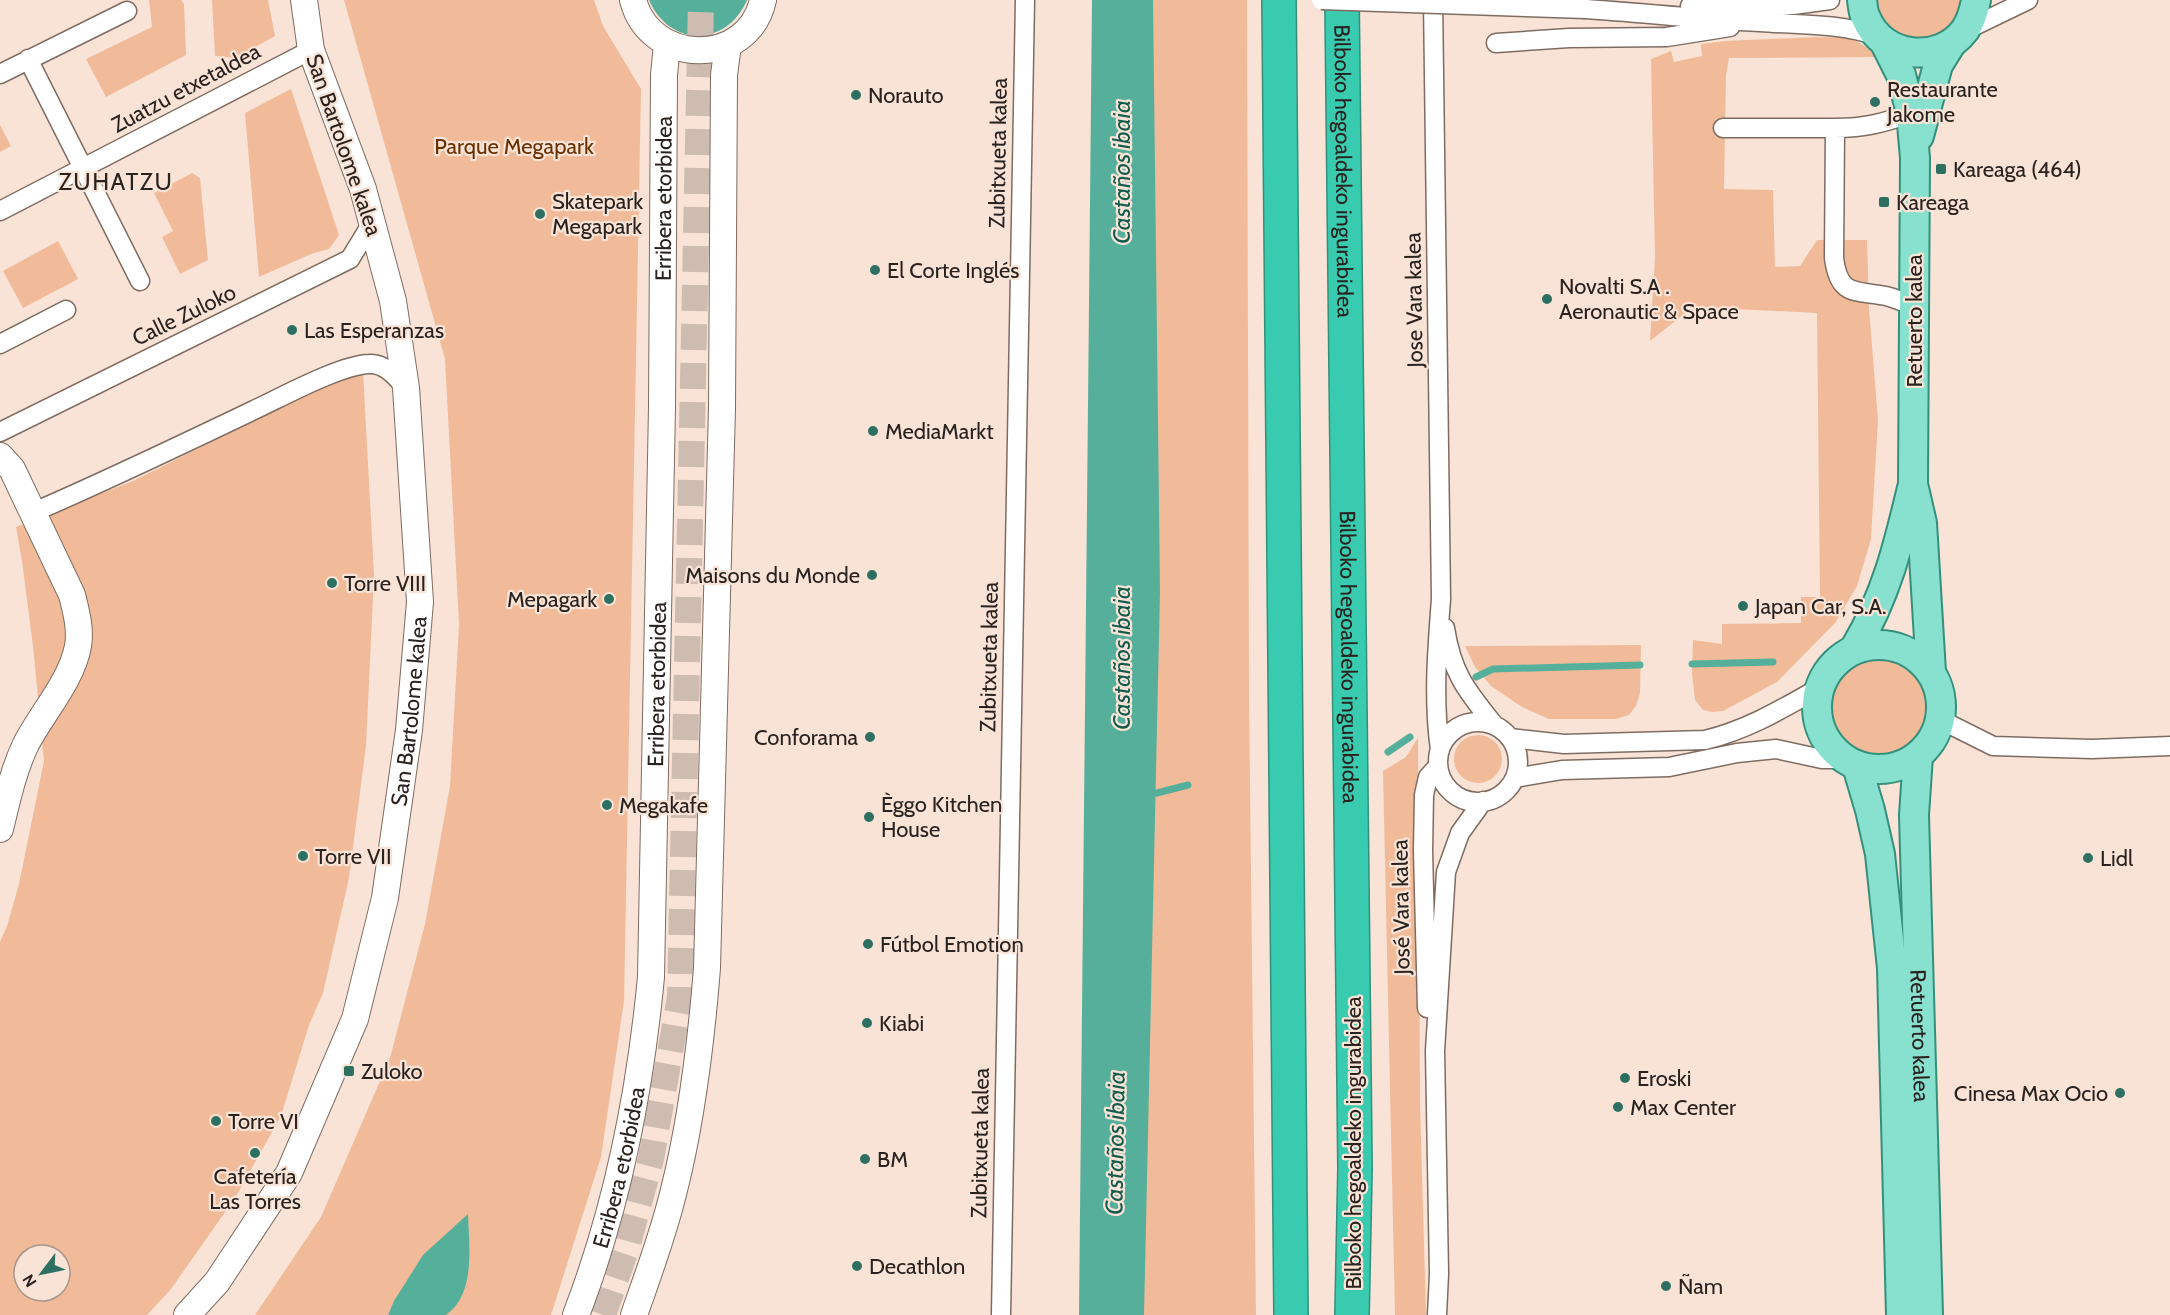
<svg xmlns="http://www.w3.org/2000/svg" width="2170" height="1315" font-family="Cabin,sans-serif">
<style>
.green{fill:#f1bb9a;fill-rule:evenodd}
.water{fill:#56af9b}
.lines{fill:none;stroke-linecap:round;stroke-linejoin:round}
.stream{stroke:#56af9b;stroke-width:7}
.secondary-tunnel{stroke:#cfbcb1;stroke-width:26;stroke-dasharray:26 13;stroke-linecap:butt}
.street-casing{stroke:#7f6c61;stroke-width:21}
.secondary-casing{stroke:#7f6c61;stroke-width:28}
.primary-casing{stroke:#34907c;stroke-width:32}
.highway-casing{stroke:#34907c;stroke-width:36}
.street{stroke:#fff;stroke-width:18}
.secondary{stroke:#fff;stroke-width:26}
.primary{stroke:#88e0cf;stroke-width:28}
.highway{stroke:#39cbaf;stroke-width:33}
.street-bridge-casing{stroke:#7f6c61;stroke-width:21;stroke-linecap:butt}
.street-bridge{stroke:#fff;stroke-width:18}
.poi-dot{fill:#2d7061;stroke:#f8e3d6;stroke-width:2}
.labels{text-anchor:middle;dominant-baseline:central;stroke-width:4.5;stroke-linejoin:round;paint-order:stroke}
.street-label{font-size:22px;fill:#2a221e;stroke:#f8e3d6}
.poi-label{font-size:22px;fill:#2a221e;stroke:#f8e3d6;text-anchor:start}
.park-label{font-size:22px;fill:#6a3100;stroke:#f8e3d6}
.water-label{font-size:24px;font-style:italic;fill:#115b4d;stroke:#f8e3d6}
.neighbourhood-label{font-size:24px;letter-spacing:1.5px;fill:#2a221e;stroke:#f8e3d6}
</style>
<rect width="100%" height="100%" fill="#f8e3d6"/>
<!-- green -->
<path class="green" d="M 149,0 L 181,0 L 184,4 L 186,55 L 106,97 L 86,59 L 152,27 Z
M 212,0 L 268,0 L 275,36 L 235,58 L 215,56 Z
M 344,0 L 594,0 L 603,26 L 641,89 L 624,1001 L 601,1157 L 551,1315 L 255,1315 L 321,1217 L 390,1058 L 425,924 L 450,786 L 459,624 L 445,359 Z
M 1153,0 L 1247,0 L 1249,697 L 1256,1315 L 1142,1315 Z
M 1873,0 L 1960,0 L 1959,10 L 1953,23 L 1942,34 L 1914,42 L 1887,31 Z
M 1817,37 C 1849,38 1853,35 1878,57 L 1729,58 L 1726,76 L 1724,189 L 1773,190 L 1775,267 L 1800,266 L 1817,240 L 1867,240 L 1869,309 L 1878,420 L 1871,539 L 1857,586 L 1835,623 L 1777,682 L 1723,711 L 1712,712 L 1703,710 L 1695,700 L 1692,673 L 1693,640 L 1722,644 L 1722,624 L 1801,623 L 1801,597 L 1820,597 L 1817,313 L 1693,307 L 1650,341 L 1655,257 L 1651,59 L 1671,51 L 1674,62 L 1702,56 L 1701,44 L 1725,41 Z
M 291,89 L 339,235 L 329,249 L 311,254 L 259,277 L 245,113 Z
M 0,125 L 11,146 L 0,152 Z
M 192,173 L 200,178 L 208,260 L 180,274 L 162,237 L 173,231 L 154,193 Z
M 58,241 L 78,279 L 23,308 L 3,271 Z
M 363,371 L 374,575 L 366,746 L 349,878 L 323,993 L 309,1025 L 281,1116 L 235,1198 L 171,1289 L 147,1315 L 0,1315 L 0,942 L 7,926 L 19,884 L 44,761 L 33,646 L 22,561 L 16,527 L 133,481 L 345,375 ZM 24,1255 L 60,1255 L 60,1291 L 24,1291 Z
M 1641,645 L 1640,693 L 1636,706 L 1629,715 L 1616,719 L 1549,719 L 1522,707 L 1491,686 L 1475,667 L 1465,646 Z
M1832 707a47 47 0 1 1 94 0a47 47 0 1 1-94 0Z
M1454 759a24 24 0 1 1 48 0a24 24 0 1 1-48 0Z
M 1418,738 L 1420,1103 L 1426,1315 L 1395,1315 L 1383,771 L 1406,757 Z"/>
<!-- water -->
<path class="water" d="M 649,0 L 747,0 C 727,47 670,48 649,0 Z
M 1092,0 L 1153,0 L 1160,591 L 1144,1315 L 1079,1315 Z
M 468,1214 C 469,1246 476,1294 446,1315 L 388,1315 L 394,1301 L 423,1255 Z"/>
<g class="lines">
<!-- stream -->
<path class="stream" d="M 1692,664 L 1773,662
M 1476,677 L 1493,669 L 1640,665
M 1388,752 L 1410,737
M 1149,795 L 1188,785"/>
<!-- secondary-tunnel -->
<path class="secondary-tunnel" d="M 603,1315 L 627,1247 L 651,1159 L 680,997 L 701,0"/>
<!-- street casing -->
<g class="street-casing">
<path id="street" d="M 1433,0 L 1441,599 C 1437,650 1433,700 1440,750
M 1690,6 L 1793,5 L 1830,0
M 1586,9 C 1644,13 1702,19 1760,22 C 1799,25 1839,23 1877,36
M 1966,30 L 2028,0
M 1496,43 L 1569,38 L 1667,37 L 1730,27
M 28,59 L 140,281
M 0,74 L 127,11
M 1911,113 C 1884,123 1865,128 1835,128 L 1834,258 C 1839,297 1855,290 1886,296 C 1895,298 1905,303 1914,306
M 1723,128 L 1835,128
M 0,211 L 311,50
M 0,344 L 66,310
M 0,432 L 350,259 L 372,223
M 34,512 C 108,480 181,445 254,410 C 282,397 340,365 369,364 C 385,363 396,377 406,388
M 1445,628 C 1452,674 1467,691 1495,726
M 1941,720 L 1993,746 L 2092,749 L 2170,746
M1438 762a40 40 0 1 1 80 0a40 40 0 1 1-80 0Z
M 1510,738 L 1564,744 L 1705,740 C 1747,730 1782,709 1819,688
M 1515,778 L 1562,770 L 1669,767 L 1737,753 L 1776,749 L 1822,759 L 1844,759
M 1427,1008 L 1423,851 L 1424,795 L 1428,777 L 1438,766
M 1001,1315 L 1025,0
M 1437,1315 L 1439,1274 L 1435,1051 L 1446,872 L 1460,833 L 1483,801"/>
</g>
<!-- secondary casing -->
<g class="secondary-casing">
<g id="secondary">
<path d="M 633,0 C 650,66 748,68 763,0"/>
<path d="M 0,456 L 12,469 L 72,595 C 76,611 81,629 78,646 C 72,680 42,713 26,744 C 13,771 7,800 0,829"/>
<path id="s1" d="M 187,1315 L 217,1282 L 289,1173 L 355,1019 L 385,898 L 409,730 L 420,602 L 406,388 L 393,301 L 363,189 L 311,50 L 304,0"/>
<path id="s2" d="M 576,1315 C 618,1206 640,1093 651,977 L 662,407 L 664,75 L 667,44"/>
<path d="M 634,1315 C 648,1275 663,1235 673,1194 C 692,1120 701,1044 707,968 L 722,408 L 724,75 L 728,45"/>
</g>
</g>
<!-- primary casing -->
<g class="primary-casing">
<g id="primary">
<path d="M 1862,0 C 1863,6 1863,13 1866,18 C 1882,58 1939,65 1965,30 C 1971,21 1974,11 1976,0"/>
<path d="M 1885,43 L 1901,75 L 1911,113 L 1915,158 L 1913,484 L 1922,523 L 1931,672"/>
<path d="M 1919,136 L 1938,65 L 1951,44"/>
<circle cx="1879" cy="707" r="62"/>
<path d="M 1855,648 C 1886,596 1898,547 1912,488"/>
<path id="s3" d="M 1918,756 L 1914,815 L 1928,1315"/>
<path d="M 1857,766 L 1870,810 L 1880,854 L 1892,968 L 1901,1315"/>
</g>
</g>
<!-- highway casing -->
<g class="highway-casing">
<g id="highway">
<path d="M 1279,0 L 1291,1315"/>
<path id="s4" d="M 1342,0 L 1355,1168 L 1352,1315"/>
</g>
</g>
<!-- street -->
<use href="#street" class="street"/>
<!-- secondary -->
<use href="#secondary" class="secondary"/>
<!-- primary -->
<use href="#primary" class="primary"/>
<!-- highway -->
<use href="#highway" class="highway"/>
<!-- street-bridge casing -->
<g class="street-bridge-casing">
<path id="street-bridge" d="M 1321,0 L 1586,9"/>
</g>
<!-- street-bridge -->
<use href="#street-bridge" class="street-bridge"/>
</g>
<!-- markers -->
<g class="poi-dot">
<circle cx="856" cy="95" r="6"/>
<circle cx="1875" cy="102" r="6"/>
<rect x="1935" y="163" width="12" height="12" rx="3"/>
<rect x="1878" y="196" width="12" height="12" rx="3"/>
<circle cx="540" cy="214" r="6"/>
<circle cx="875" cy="270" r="6"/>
<circle cx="1547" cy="299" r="6"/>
<circle cx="292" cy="330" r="6"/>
<circle cx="873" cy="431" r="6"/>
<circle cx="872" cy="575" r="6"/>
<circle cx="332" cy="583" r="6"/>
<circle cx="609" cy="599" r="6"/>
<circle cx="1743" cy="606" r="6"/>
<circle cx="870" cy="737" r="6"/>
<circle cx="607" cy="805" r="6"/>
<circle cx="869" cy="817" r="6"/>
<circle cx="303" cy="856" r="6"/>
<circle cx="2088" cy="858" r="6"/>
<circle cx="868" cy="944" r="6"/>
<circle cx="867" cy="1023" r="6"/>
<rect x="343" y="1065" width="12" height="12" rx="3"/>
<circle cx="1625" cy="1078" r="6"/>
<circle cx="2120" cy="1093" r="6"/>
<circle cx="1618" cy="1107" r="6"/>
<circle cx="216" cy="1121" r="6"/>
<circle cx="255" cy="1153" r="6"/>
<circle cx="865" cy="1159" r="6"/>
<circle cx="857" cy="1266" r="6"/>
<circle cx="1666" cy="1286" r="6"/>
</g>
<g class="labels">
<!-- street labels -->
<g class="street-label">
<text transform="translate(186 88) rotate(-28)">Zuatzu etxetaldea</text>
<text transform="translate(344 145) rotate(71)">San Bartolome kalea</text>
<text transform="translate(998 153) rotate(-89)">Zubitxueta kalea</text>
<text stroke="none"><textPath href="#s4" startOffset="171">Bilboko hegoaldeko ingurabidea</textPath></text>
<text stroke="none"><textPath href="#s2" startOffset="1126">Erribera etorbidea</textPath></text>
<text transform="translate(1414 300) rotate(-91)">Jose Vara kalea</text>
<text transform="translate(184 315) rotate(-26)">Calle Zuloko</text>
<text transform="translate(1914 321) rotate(-90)">Retuerto kalea</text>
<text transform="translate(989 657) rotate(-89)">Zubitxueta kalea</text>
<text stroke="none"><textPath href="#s4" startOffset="657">Bilboko hegoaldeko ingurabidea</textPath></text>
<text stroke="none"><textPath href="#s2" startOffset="640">Erribera etorbidea</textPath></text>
<text stroke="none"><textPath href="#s1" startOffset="656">San Bartolome kalea</textPath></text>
<text transform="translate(1401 907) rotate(-91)">José Vara kalea</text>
<text stroke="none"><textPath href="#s3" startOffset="280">Retuerto kalea</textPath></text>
<text transform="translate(980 1143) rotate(-89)">Zubitxueta kalea</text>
<text transform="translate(1353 1143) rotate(-90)">Bilboko hegoaldeko ingurabidea</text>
<text stroke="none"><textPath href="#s2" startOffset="154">Erribera etorbidea</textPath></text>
</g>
<!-- poi labels -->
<g class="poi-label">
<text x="1887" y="89">Restaurante<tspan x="1887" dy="25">Jakome</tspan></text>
<text x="868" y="95">Norauto</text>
<text x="1953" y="169">Kareaga (464)</text>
<text x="552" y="201">Skatepark<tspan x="552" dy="25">Megapark</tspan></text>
<text x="1896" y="202">Kareaga</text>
<text x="887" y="270">El Corte Inglés</text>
<text x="1559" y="286">Novalti S.A .<tspan x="1559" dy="25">Aeronautic &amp; Space</tspan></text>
<text x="304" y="330">Las Esperanzas</text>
<text x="885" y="431">MediaMarkt</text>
<text x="860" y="575" text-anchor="end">Maisons du Monde</text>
<text x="344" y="583">Torre VIII</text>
<text x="597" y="599" text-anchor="end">Mepagark</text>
<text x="1755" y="606">Japan Car, S.A.</text>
<text x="858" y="737" text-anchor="end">Conforama</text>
<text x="881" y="804">Èggo Kitchen<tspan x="881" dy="25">House</tspan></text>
<text x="619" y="805">Megakafe</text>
<text x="315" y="856">Torre VII</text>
<text x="2100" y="858">Lidl</text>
<text x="880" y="944">Fútbol Emotion</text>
<text x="879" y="1023">Kiabi</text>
<text x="361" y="1071">Zuloko</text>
<text x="1637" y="1078">Eroski</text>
<text x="2108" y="1093" text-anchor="end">Cinesa Max Ocio</text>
<text x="1630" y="1107">Max Center</text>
<text x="228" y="1121">Torre VI</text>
<text x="877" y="1159">BM</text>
<text x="255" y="1176" text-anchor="middle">Cafetería<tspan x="255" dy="25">Las Torres</tspan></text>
<text x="869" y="1266">Decathlon</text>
<text x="1678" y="1286">Ñam</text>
</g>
<!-- park labels -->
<g class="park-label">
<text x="514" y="146">Parque Megapark</text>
</g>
<!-- water labels -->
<g class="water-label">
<text transform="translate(1121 172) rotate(-90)">Castaños ibaia</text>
<text transform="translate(1121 658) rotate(-90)">Castaños ibaia</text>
<text transform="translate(1115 1143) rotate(-89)">Castaños ibaia</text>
</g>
<!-- neighbourhood labels -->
<g class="neighbourhood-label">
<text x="116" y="181">ZUHATZU</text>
</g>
</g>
<!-- north arrow -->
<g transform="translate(42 1273) rotate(238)"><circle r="28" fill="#f8e3d6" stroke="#a6968c" stroke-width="1.5"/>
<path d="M0-4.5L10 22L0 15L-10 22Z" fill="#2d7061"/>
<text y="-9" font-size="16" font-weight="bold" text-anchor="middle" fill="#2a221e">N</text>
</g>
</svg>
